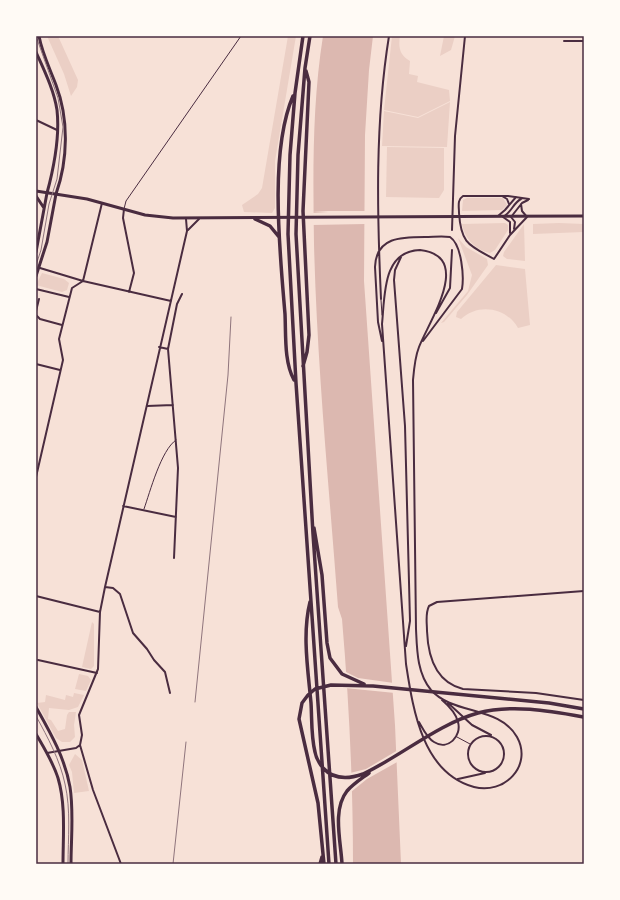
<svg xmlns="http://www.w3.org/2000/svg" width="620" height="900" font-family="'Noto Serif',serif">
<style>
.green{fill:#ebcfc5}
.water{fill:#dcb8b0}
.pier{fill:#f7e1d7}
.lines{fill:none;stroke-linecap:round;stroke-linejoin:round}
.service{stroke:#4a2c40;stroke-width:1}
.minor{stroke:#4a2c40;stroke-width:2}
.tertiary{stroke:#4a2c40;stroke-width:3}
.secondary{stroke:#4a2c40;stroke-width:3}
.trunk{stroke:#4a2c40;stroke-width:3.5}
.tram{stroke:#8f747c;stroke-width:1}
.rail{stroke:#8f747c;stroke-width:1}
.neatline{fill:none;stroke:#4a2c40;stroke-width:1.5}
</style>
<rect width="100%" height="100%" fill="#f7e1d7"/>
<!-- green -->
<path class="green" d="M 47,36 L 58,36 L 78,80 L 77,87 L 71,96 L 64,74 Z
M 288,36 L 296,36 L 275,161 L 275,208 L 272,213 L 244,212 L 242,205 L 258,194 L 262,188 Z
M 392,36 L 400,36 C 398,48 400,55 410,61 L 409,74 L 418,76 L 417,82 L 449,90 L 450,101 L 418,117 L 384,110 Z
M 444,36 L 455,36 L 451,50 L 440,56 Z
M 450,102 L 447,147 L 382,146 L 384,111 L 418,118 Z
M 387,147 L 444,148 L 444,190 L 439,198 L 386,197 Z
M 467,198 L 503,198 L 507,205 L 502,210 L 462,211 L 463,200 Z
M 505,223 L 508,225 L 508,230 L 495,250 L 490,253 C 476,250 464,238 462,224 Z
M 559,223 L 584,224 L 584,232 L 533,234 L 533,224 Z
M 524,224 L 525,261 L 507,259 L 503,256 L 504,252 Z
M 458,238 L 466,247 L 487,259 L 488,265 L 467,295 L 444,322 L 441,323 L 468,291 L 472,275 Z
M 496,265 L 525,269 L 530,325 L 518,328 C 506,307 478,303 461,319 L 456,317 L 457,312 Z
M 42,273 L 64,279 L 69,283 L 67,290 L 62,292 L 36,285 Z
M 92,622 L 94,624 L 94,666 L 91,669 L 82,667 Z
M 79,674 L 88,676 L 91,680 L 86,691 L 75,689 Z
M 74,693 L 84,695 L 78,707 L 69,710 L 49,708 L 48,719 L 51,720 L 58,731 L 65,729 L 67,715 L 69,712 L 76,712 L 74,725 L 75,737 L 70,742 L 62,742 L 56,738 L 37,703 L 45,702 L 46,695 L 65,700 L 66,695 L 73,697 Z
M 75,754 L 82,760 L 89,791 L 74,793 L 72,772 L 69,765 Z"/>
<!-- water -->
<path class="water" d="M 323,36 L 373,36 L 369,70 L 365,135 L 364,281 L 395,725 L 401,864 L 353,864 C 353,782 349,701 342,619 L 338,607 C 329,486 317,366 314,244 C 313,175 312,105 323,36 Z"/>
<!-- pier -->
<path class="pier" d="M 312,211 L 365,211 L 365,224 L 312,225 L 311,213 L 328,212 Z
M 344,671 L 358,678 L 394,683 L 395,693 L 345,688 Z
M 398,750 L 399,761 L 367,779 L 351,792 L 350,773 L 366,769 Z"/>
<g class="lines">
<!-- service -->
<path class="service" d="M 124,209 L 126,201 L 241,36
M 381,300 L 382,315
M 144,509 C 150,492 161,450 176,440
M 457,737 L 470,744"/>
<!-- minor -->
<path class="minor" d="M 564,41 L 584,41
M 36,120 L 57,130
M 502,196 L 507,199 L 509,204
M 521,204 L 522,211 L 527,217 L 510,235 L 494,259 C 469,245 461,244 459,213 C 459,206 457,200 463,196 L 508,196 L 529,199
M 124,209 L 123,218 L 134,273 L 129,292
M 498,216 L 505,210 L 516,197
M 514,229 L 515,222 L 511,217 L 522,203 L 528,200
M 188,230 L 199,219
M 452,230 L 455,136 L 465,36
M 510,233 L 510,222 L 503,217 C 512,212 513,203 521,199
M 420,250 C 474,256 429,321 419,347 C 415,357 414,368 413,380 L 416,629 C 417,650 417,673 431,690 C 453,715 500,706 517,737 C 533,766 504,795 474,787 C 422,773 413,709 406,664 L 382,324 C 385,296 382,251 420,250 Z
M 401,257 L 395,270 L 394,280 L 405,426 L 410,621 L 406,646
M 40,268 L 83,281 L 171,301
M 83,281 L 102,203
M 36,289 L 69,297
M 381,299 C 377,211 375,123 389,36
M 36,311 L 39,299
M 436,313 L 450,288 L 452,250
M 36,315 L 40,319 L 62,325
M 382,341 L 378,322 L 375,267 C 376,237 401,237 425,237 C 433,237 442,236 450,237 C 462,245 464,277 462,289 L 423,341
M 159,347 L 168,349
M 36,364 L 60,370
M 147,406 L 173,405
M 36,477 L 63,360 L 59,339 L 72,288 L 83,281
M 123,506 L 176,517
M 174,558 L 178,468 L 168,349 L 177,304 L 182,294
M 105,587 L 113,588 L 120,594 L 133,633 L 147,649 L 154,660 L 165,672 L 170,693
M 584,591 L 437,602 L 429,606 C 425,614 427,622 427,631 C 428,656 435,682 463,689 L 536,693 L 584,700
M 36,596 L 100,612
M 38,660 L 97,673
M 448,703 L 472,725 L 491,735
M 419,722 C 423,729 427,738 434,742 C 448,751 462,736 458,722 C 456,713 449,706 442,700
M468 754a18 18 0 1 1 36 0a18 18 0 1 1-36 0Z
M 80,745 L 93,790 L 121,864
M 47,753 L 76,748 L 80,745 L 82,735 L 79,715 L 98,669 L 100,612 L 105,587 L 187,231 L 186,219
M 458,779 L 485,773"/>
<!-- tertiary -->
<path class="tertiary" d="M 36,196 L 44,208
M 36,252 L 47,193
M 36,276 L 47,242 L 56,194
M 36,707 C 50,732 65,758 70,787 C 74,812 71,839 71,864
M 36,734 C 44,748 53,762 58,778 C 66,805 63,836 63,864"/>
<!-- secondary -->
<path class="secondary" d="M 39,36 C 42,53 50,69 56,85 C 69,119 68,160 56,194
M 36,52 C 44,70 54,90 57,110 C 60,137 54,167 47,193
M 36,191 L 87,199 L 145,215 L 173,218 L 584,216"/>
<!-- trunk -->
<path class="trunk" d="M 303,36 L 295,93 L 290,155 L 288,234 L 296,383 L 329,864
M 310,36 L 305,68 L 298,155 L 296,234 L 313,534 L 336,864
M 293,96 C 269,152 280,253 285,314 C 286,335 284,362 294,380
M 255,219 L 270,226 L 279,237
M 303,366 L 307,352 L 309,335 L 303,211 L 309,82 L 306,71
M 314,528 L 322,575 L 327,643 L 330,658 L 342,674 L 364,684
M 310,602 C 302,634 308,670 311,703 C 312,719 311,736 315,752 C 316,758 319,763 323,768 C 334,780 349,779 363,774 C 401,756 438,724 478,713 C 512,704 550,711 584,717
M 320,864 L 322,857
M 324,864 L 318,803 L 299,719 L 302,703 L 308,695 L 315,689 L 331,685 L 373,686 L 549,703 L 584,709
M 342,864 C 341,842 332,810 347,791 C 353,784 361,779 369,773"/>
<!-- tram -->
<path class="tram" d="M 36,36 L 58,98 L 63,127 L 57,179 L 49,204 L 41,250 L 36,265
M 36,716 C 48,738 60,760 65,784 C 71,810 68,838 68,864"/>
<!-- rail -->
<path class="rail" d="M 195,702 L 228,375 L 231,317
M 173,864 L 186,742"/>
</g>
<!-- border -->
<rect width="620" height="900" fill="none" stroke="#fffaf5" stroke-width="74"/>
<rect x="37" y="37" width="546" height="826" class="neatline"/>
</svg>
